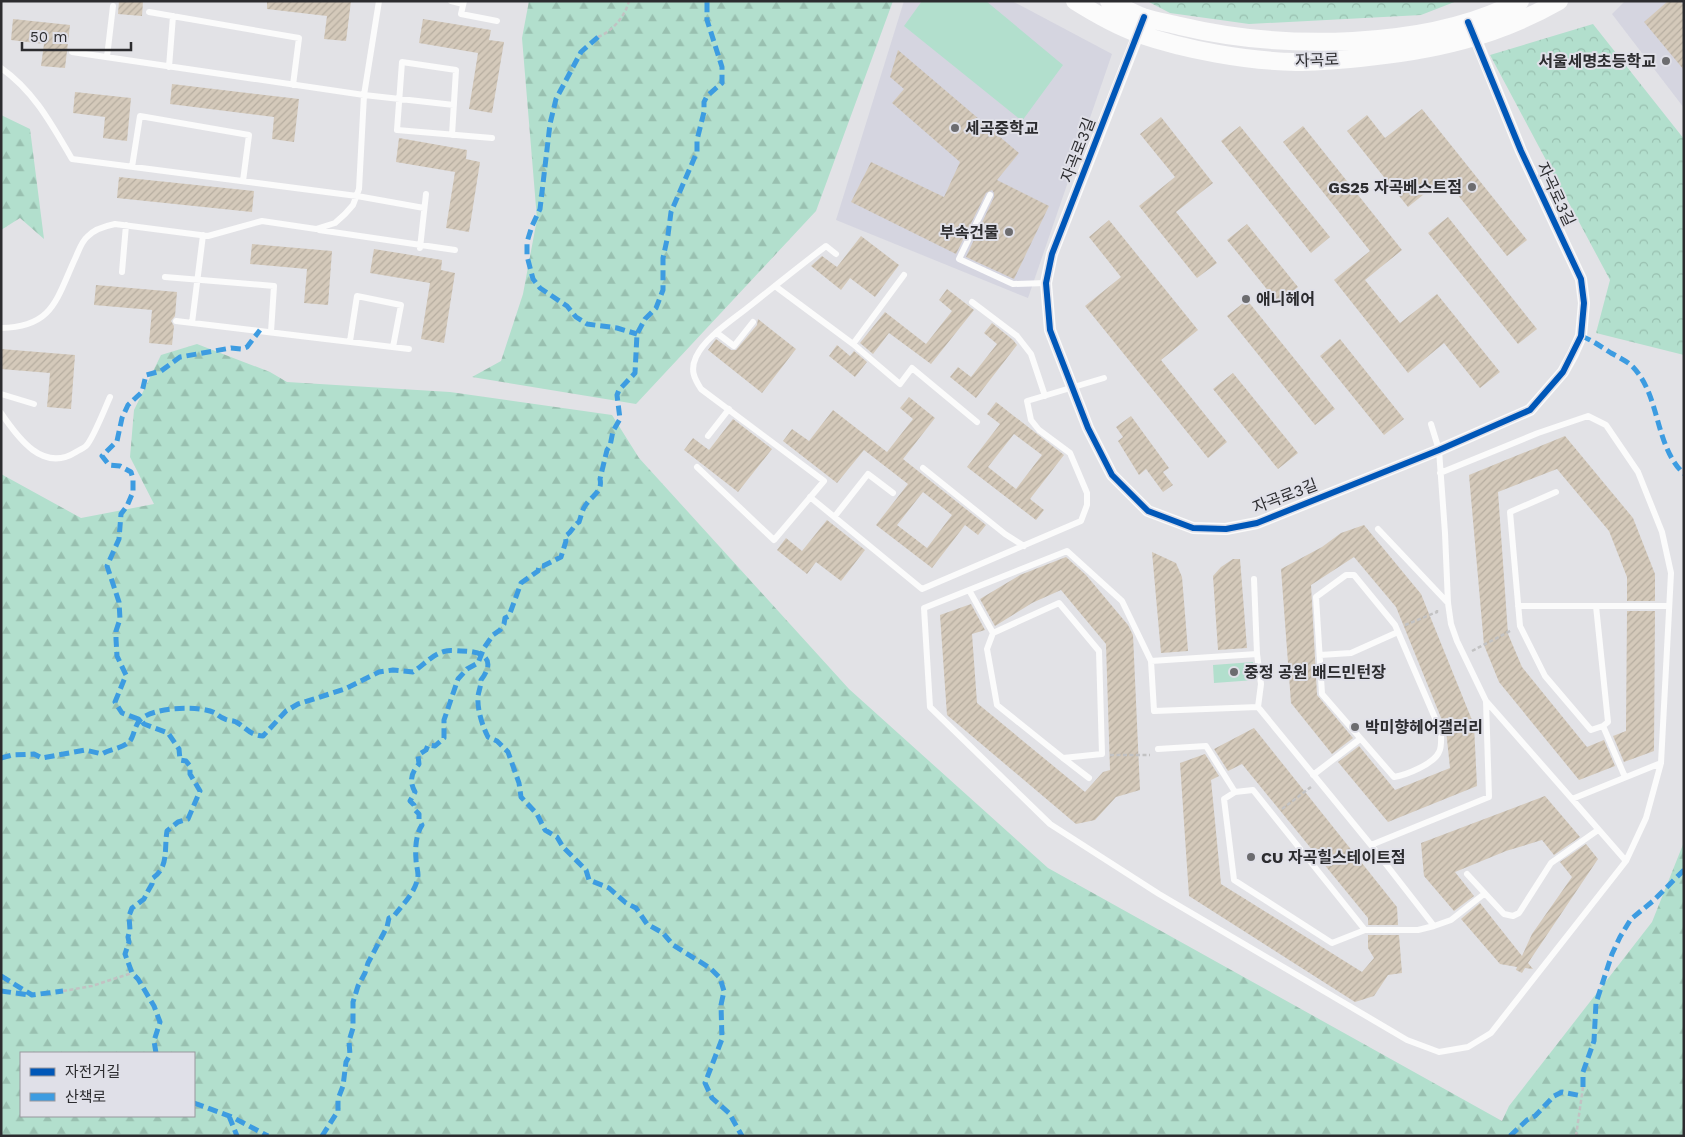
<svg xmlns="http://www.w3.org/2000/svg" width="1685" height="1137" font-family="'Work Sans','Noto Sans KR',sans-serif">
<style>
.built{fill:#d5d5e0}
.grass{fill:#b2dfcd}
.forest{fill:url(#forest-firs);fill-rule:evenodd}
.park{fill:url(#park-crowns)}
.building{fill:url(#building-hatch);fill-rule:evenodd}
.lines{fill:none;stroke-linecap:round;stroke-linejoin:round}
.path{stroke:#c2c2c3;stroke-width:2.5;stroke-dasharray:4 2.5;stroke-linecap:butt}
.service{stroke:#fbfbfb;stroke-width:6}
.minor{stroke:#fbfbfb;stroke-width:12}
.secondary{stroke:#fbfbfb;stroke-width:18}
.quiet{stroke:#3d9ce1;stroke-width:5;stroke-dasharray:10 5;stroke-linecap:butt}
.cycleway-casing{stroke:#e0e0e8;stroke-width:9}
.cycleway{stroke:#0057b8;stroke-width:6}
.poi-dot{fill:#6c6c6f;stroke:#e0e0e8;stroke-width:2}
.labels{text-anchor:middle;dominant-baseline:central;stroke-width:4;stroke-linejoin:round;paint-order:stroke}
.street-label{font-size:16px;fill:#2c2c2f;stroke:#e0e0e8}
.poi-label{font-size:16px;font-weight:bold;fill:#2c2c2f;stroke:#e0e0e8;text-anchor:start}
</style>
<defs>
<pattern id="forest-firs" width="22" height="20" patternUnits="userSpaceOnUse" patternTransform="scale(1.25)"><rect width="22" height="20" fill="#b2dfcd"/><path d="M5 1l3.5 6h-7zM16 11l3.5 6h-7z" fill="#99c0b0"/></pattern>
<pattern id="park-crowns" width="20" height="18" patternUnits="userSpaceOnUse" patternTransform="scale(1.25)"><rect width="20" height="18" fill="#b2dfcd"/><path d="M2 6a3 3 0 1 1 6 0M12 15a3 3 0 1 1 6 0" fill="none" stroke="#99c0b0"/></pattern>
<pattern id="building-hatch" width="6" height="6" patternUnits="userSpaceOnUse" patternTransform="scale(1.25)"><rect width="6" height="6" fill="#d4c9ba"/><path d="M-1 1l2-2M0 6l6-6M5 7l2-2" fill="none" stroke="#b6ada0"/></pattern>
</defs>
<rect width="100%" height="100%" fill="#e2e2e6"/>
<!-- built -->
<path class="built" d="M 904,1 L 1012,1 L 1112,54 L 1028,298 L 836,220 Z
M 1625,1 L 1684,1 L 1684,108 L 1612,14 Z"/>
<!-- grass -->
<path class="grass" d="M 922,1 L 986,1 L 1063,65 L 1022,121 L 904,26 Z
M 1253,662 L 1255,680 L 1214,683 L 1213,665 Z"/>
<!-- forest -->
<path class="forest" d="M 529,1 L 893,1 L 816,211 L 636,404 L 472,377 L 501,361 L 523,294 L 537,219 L 522,38 Z
M 1,115 L 30,129 L 44,239 L 20,218 L 1,230 Z
M 197,344 L 270,372 L 287,382 L 450,392 L 612,415 L 639,458 L 849,689 L 1048,868 L 1502,1121 L 1509,1106 L 1652,922 L 1684,842 L 1684,1136 L 1,1136 L 1,474 L 81,518 L 154,504 L 130,457 L 134,410 L 161,355 ZM 21,1053 L 194,1053 L 194,1116 L 21,1116 Z"/>
<!-- park -->
<path class="park" d="M 1147,1 L 1457,1 L 1421,15 L 1249,24 L 1170,13 Z
M 1593,24 L 1684,139 L 1684,355 L 1596,333 L 1610,280 L 1490,55 Z"/>
<!-- building -->
<path class="building" d="M 119,1 L 143,1 L 142,16 L 118,14 Z
M 267,1 L 351,1 L 346,41 L 324,39 L 327,16 L 267,9 Z
M 1668,1 L 1680,1 L 1684,6 L 1684,70 L 1644,22 Z
M 13,19 L 70,25 L 65,68 L 41,66 L 44,44 L 11,40 Z
M 423,19 L 491,30 L 489,40 L 504,42 L 492,113 L 469,109 L 478,53 L 419,43 Z
M 898,50 L 1019,153 L 997,180 L 1049,206 L 1014,279 L 966,257 L 994,197 L 994,193 L 992,190 L 986,193 L 956,254 L 851,202 L 871,162 L 944,197 L 960,162 L 892,103 L 904,89 L 890,77 Z
M 172,84 L 299,99 L 294,142 L 272,139 L 274,117 L 170,104 Z
M 75,92 L 131,98 L 127,141 L 103,138 L 105,117 L 73,113 Z
M 1422,109 L 1527,240 L 1507,256 L 1444,178 L 1408,207 L 1347,131 L 1367,115 L 1385,138 Z
M 1161,117 L 1213,183 L 1176,212 L 1217,263 L 1197,278 L 1139,206 L 1175,177 L 1140,134 Z
M 1240,126 L 1330,237 L 1311,253 L 1221,141 Z
M 1303,126 L 1402,250 L 1365,280 L 1400,323 L 1437,294 L 1500,372 L 1480,388 L 1444,343 L 1408,373 L 1334,280 L 1370,251 L 1283,142 Z
M 399,138 L 467,150 L 466,159 L 480,162 L 469,232 L 446,228 L 455,172 L 396,162 Z
M 119,177 L 254,191 L 252,212 L 117,198 Z
M 1448,217 L 1537,329 L 1518,344 L 1428,233 Z
M 1109,220 L 1198,330 L 1161,360 L 1227,442 L 1208,458 L 1085,306 L 1121,277 L 1089,237 Z
M 1247,224 L 1298,287 L 1278,303 L 1227,240 Z
M 861,236 L 899,265 L 875,297 L 850,278 L 841,290 L 811,266 L 822,256 L 837,267 Z
M 252,244 L 332,251 L 328,305 L 304,303 L 307,269 L 250,264 Z
M 374,249 L 442,260 L 441,270 L 455,273 L 444,343 L 421,339 L 430,283 L 370,273 Z
M 96,285 L 177,292 L 175,316 L 171,321 L 174,326 L 172,345 L 149,343 L 152,310 L 94,305 Z
M 947,289 L 974,310 L 931,364 L 889,333 L 873,354 L 860,343 L 885,312 L 926,344 L 952,311 L 939,300 Z
M 1247,300 L 1335,409 L 1315,425 L 1227,316 Z
M 758,319 L 796,349 L 762,393 L 708,350 L 716,339 L 731,350 L 736,350 L 757,325 Z
M 992,323 L 1013,340 L 1017,345 L 976,398 L 950,377 L 958,367 L 971,377 L 997,344 L 984,333 Z
M 1340,339 L 1404,419 L 1384,435 L 1320,356 Z
M 837,345 L 850,356 L 854,351 L 867,362 L 855,377 L 829,356 Z
M 1,349 L 75,355 L 71,409 L 47,407 L 50,373 L 1,369 Z
M 1233,373 L 1298,453 L 1278,469 L 1213,389 Z
M 909,397 L 935,418 L 903,459 L 986,525 L 978,535 L 965,525 L 932,568 L 876,525 L 908,484 L 864,450 L 837,483 L 783,441 L 792,429 L 809,441 L 833,410 L 887,452 L 913,419 L 900,408 ZM 923,492 L 952,515 L 927,548 L 897,525 Z
M 996,402 L 1064,455 L 1030,499 L 1044,510 L 1036,520 L 967,467 L 1000,424 L 987,414 ZM 1014,434 L 1042,455 L 1016,489 L 988,467 Z
M 1131,416 L 1169,468 L 1163,472 L 1173,485 L 1163,492 L 1146,469 L 1139,475 L 1118,441 L 1123,437 L 1116,427 Z
M 733,419 L 772,449 L 738,492 L 684,450 L 693,438 L 709,450 Z
M 1565,436 L 1633,518 L 1655,574 L 1655,601 L 1627,601 L 1627,577 L 1609,531 L 1557,469 L 1498,492 L 1508,634 L 1522,667 L 1587,747 L 1604,740 L 1615,766 L 1579,780 L 1499,682 L 1484,645 L 1469,475 Z
M 827,520 L 865,550 L 841,581 L 816,562 L 807,574 L 777,550 L 786,538 L 802,551 Z
M 1364,525 L 1421,594 L 1474,725 L 1477,786 L 1388,822 L 1338,762 L 1359,746 L 1395,790 L 1450,768 L 1446,730 L 1396,607 L 1354,557 L 1311,585 L 1317,695 L 1353,738 L 1332,754 L 1291,703 L 1281,569 L 1322,547 L 1341,533 Z
M 1152,552 L 1176,563 L 1182,577 L 1188,651 L 1161,653 Z
M 1066,557 L 1086,575 L 1128,625 L 1133,635 L 1140,790 L 1116,797 L 1095,820 L 1076,824 L 947,715 L 940,615 L 971,604 L 985,630 L 972,634 L 977,703 L 1085,792 L 1103,772 L 1110,770 L 1106,644 L 1061,590 L 1032,603 L 995,626 L 980,599 L 1020,575 Z
M 1233,559 L 1240,559 L 1247,648 L 1218,650 L 1213,576 L 1221,567 Z
M 1627,611 L 1655,611 L 1654,751 L 1624,762 L 1613,736 L 1626,731 Z
M 1254,728 L 1397,907 L 1398,925 L 1368,925 L 1368,918 L 1242,764 L 1228,771 L 1214,749 Z
M 1205,754 L 1219,776 L 1211,780 L 1221,884 L 1362,972 L 1374,958 L 1368,948 L 1368,935 L 1399,935 L 1402,973 L 1388,975 L 1374,996 L 1355,1002 L 1189,896 L 1180,763 Z
M 1545,796 L 1580,837 L 1554,855 L 1542,840 L 1506,851 L 1455,872 L 1474,896 L 1454,911 L 1424,876 L 1421,843 Z
M 1586,844 L 1598,859 L 1528,963 L 1533,969 L 1525,968 L 1522,973 L 1516,970 L 1517,967 L 1500,964 L 1461,919 L 1480,903 L 1522,956 L 1532,934 L 1572,877 L 1560,862 Z"/>
<g class="lines">
<!-- path -->
<path class="path" d="M 598,37 C 613,31 625,16 629,1
M 1405,625 L 1437,612 L 1437,609
M 1472,651 L 1512,630
M 1110,755 L 1150,755
M 1282,809 L 1311,787
M 63,991 L 92,986 L 132,973
M 1576,1136 L 1583,1087"/>
<!-- service -->
<path class="service" d="M 451,1 L 463,4
M 464,1 L 461,14 L 497,21
M 149,12 L 299,38 L 293,85
M 72,52 L 364,95 L 454,105
M 107,57 L 113,6
M 169,67 L 173,16
M 1,68 C 34,91 52,125 72,159 L 357,196 L 424,208
M 452,135 L 456,70 L 402,62 L 397,130 L 492,138
M 132,167 L 140,116 L 249,135 L 243,181
M 990,195 L 959,259 L 1013,284 L 1046,283
M 319,230 L 455,250
M 420,248 L 426,194
M 122,272 L 126,225
M 165,277 L 274,286 L 271,332
M 775,286 L 853,344 L 904,275
M 972,302 L 1017,336 L 1031,354 L 1045,396
M 176,321 L 409,349
M 192,323 L 203,235
M 1,328 C 52,327 56,301 74,261 C 78,253 81,242 87,237 C 94,229 105,226 115,224 L 208,236 L 262,221 L 316,229 L 335,223 L 345,214 L 353,205 L 359,189 L 364,95 L 379,1
M 717,333 L 734,346 L 753,322
M 350,341 L 357,296 L 401,305 L 393,347
M 853,344 L 900,384 L 912,368 L 977,422
M 1,394 L 34,404
M 1,413 C 18,438 43,473 76,452 C 79,450 84,448 86,446 C 93,439 105,408 110,397
M 708,436 L 729,409
M 697,467 L 774,540 L 824,481 L 701,389 C 694,378 690,370 696,357 C 705,337 734,319 751,305 C 776,285 801,265 826,246 L 836,254
M 923,468 L 1005,534 L 1024,546
M 1556,492 L 1510,512 L 1520,626 L 1545,676 L 1591,730 L 1603,726 L 1608,722 L 1596,606
M 810,497 L 922,589 L 1081,521 L 1087,505 L 1087,493 L 1070,453 L 1039,430 L 1031,420 L 1027,401 L 1104,378
M 835,516 L 868,474 L 893,493
M 1378,529 L 1448,603
M 1346,575 L 1354,575 L 1395,625 L 1441,732 C 1441,738 1442,747 1439,752 C 1434,764 1406,775 1394,777 L 1322,694 L 1316,597 Z
M 1254,579 L 1257,654 L 1261,684 L 1258,707
M 969,590 L 993,633
M 1059,603 L 1099,651 L 1102,754 L 1063,758 L 997,705 L 987,649 L 993,633 Z
M 1518,606 L 1669,606
M 1320,655 L 1351,653 L 1398,632
M 1151,661 L 1257,654
M 1486,701 L 1572,799
M 1603,726 L 1625,777
M 1158,749 L 1206,746 L 1235,792
M 1063,758 L 1089,778
M 1313,775 L 1360,739
M 1371,845 L 1489,797 L 1486,701 L 1457,641 L 1451,624 L 1448,603 L 1445,533 L 1439,450 L 1431,424
M 1626,861 L 1572,799 L 1661,763
M 1467,874 L 1504,914 L 1513,916 L 1519,913 L 1551,863 L 1598,830
M 1434,926 L 1371,845 L 1258,707 L 1154,711 L 1151,661 L 1122,601 L 1067,551 L 924,608 L 930,707 L 1050,824 L 1159,894 L 1407,1040 L 1439,1052 L 1468,1047 L 1491,1033 L 1626,861 L 1646,818 L 1661,763 L 1671,573 L 1662,532 L 1638,472 L 1606,425 L 1588,416 L 1538,433 L 1440,473
M 1365,930 L 1253,790 L 1235,792 L 1224,799 L 1234,880 L 1332,943 L 1365,930 L 1418,930 L 1434,926 L 1451,920 L 1484,894"/>
<!-- minor -->
<path class="minor" d="M 1141,27 L 1052,254 L 1046,283 L 1050,330 L 1088,428 L 1112,475 L 1148,511 L 1193,528 L 1226,529 L 1257,523 L 1439,450 L 1530,410 L 1563,372 L 1573,354 L 1581,336 L 1584,303 L 1581,279 L 1521,151 L 1472,30"/>
<!-- secondary -->
<path class="secondary" d="M 1075,1 C 1094,13 1117,26 1139,34 C 1186,50 1246,61 1296,62 C 1317,62 1339,60 1360,58 C 1432,51 1496,37 1559,1
M 1109,1 C 1120,6 1132,13 1143,17 C 1155,21 1168,23 1180,26 C 1281,50 1427,50 1520,1"/>
<!-- quiet -->
<path class="quiet" d="M 598,37 L 581,52 L 556,99 L 550,124 L 540,209 L 532,226 L 527,242 L 527,256 L 533,279 L 540,288 L 567,306 L 576,317 L 587,324 L 617,328 L 637,334
M 1581,336 C 1592,340 1600,346 1611,353 C 1618,357 1627,361 1633,367 C 1661,397 1654,445 1684,474
M 1,758 L 12,755 L 34,754 L 42,758 L 85,750 L 102,754 C 110,749 124,748 130,741 C 134,736 134,727 140,720 C 152,707 200,705 215,713 C 218,715 221,718 225,719 C 228,721 233,720 236,722 C 247,728 249,735 263,736 L 286,711 L 298,704 L 345,689 L 379,672 L 393,670 L 413,672 C 424,665 432,654 446,651 C 450,650 457,651 461,651 C 483,651 497,659 481,680 C 481,686 479,690 478,696 C 477,709 482,725 488,737 L 497,741 L 508,752 L 519,783 L 521,797 L 537,814 L 545,830 L 557,837 L 563,847 L 586,870 L 589,880 L 609,888 L 626,903 L 636,908 L 647,924 L 663,933 L 673,945 L 710,968 L 720,978 L 724,991 L 721,1005 L 722,1039 L 705,1083 L 712,1098 L 729,1113 L 742,1136
M 1,976 L 32,995 L 63,991
M 1,991 L 30,995
M 156,1053 L 154,1041 L 160,1022 L 154,1006 L 138,979 L 132,973 L 125,954 L 129,942 L 128,937 L 130,930 L 129,916 L 132,908 L 144,899 L 148,891 L 152,884 L 153,878 C 169,867 164,849 167,831 L 178,822 L 188,819 L 200,791 L 190,774 L 190,766 L 186,761 L 180,760 L 179,749 L 168,733 L 144,724 L 141,720 L 122,713 L 115,702 L 126,675 L 117,656 L 116,639 L 116,631 L 120,619 L 119,602 L 107,566 L 119,539 L 121,514 L 127,506 L 133,492 L 133,479 L 131,472 L 120,466 L 109,465 L 102,456 L 117,441 L 122,418 L 128,405 L 142,392 L 146,375 L 161,371 L 180,357 L 231,348 L 242,349 L 247,347 L 260,330
M 1583,1087 L 1583,1072 L 1594,1041 L 1596,1003 L 1612,954 L 1620,937 L 1631,919 L 1653,901 L 1684,870
M 194,1103 L 232,1117 L 268,1136
M 229,1116 L 237,1136
M 322,1136 L 338,1111 L 338,1099 L 343,1086 L 346,1062 L 350,1055 L 349,1041 L 353,1028 L 353,1002 L 358,986 L 365,973 L 368,963 L 387,927 L 389,918 L 394,916 C 403,904 417,891 418,875 C 418,870 416,865 416,859 C 415,848 416,834 422,825 L 419,820 L 419,814 L 415,810 L 414,805 L 410,801 L 415,792 C 409,781 411,773 419,764 L 418,755 L 426,750 L 428,745 L 435,746 L 444,738 L 444,720 L 458,679 L 467,669 L 478,663 L 484,648 L 493,635 L 500,630 L 504,624 L 505,618 L 509,616 L 521,583 L 538,571 L 539,566 L 543,566 L 561,557 L 566,541 L 565,536 C 572,533 573,525 579,522 C 581,517 582,510 585,506 C 591,496 603,492 600,479 L 607,450 L 610,446 L 613,431 L 620,419 L 617,395 L 619,390 L 635,373 L 637,334 L 645,319 L 656,308 L 663,290 L 663,258 L 668,235 L 671,212 L 697,152 L 697,140 L 704,112 L 704,102 L 707,96 L 722,83 L 722,67 L 707,20 L 707,1
M 1510,1136 L 1527,1120 L 1535,1116 L 1554,1096 L 1562,1092 L 1582,1096"/>
<!-- cycleway casing -->
<g class="cycleway-casing">
<path id="cycleway" d="M 1144,17 L 1052,254 L 1046,283 L 1050,330 L 1088,428 L 1112,475 L 1148,511 L 1193,528 L 1226,529 L 1257,523 L 1439,450 L 1530,410 L 1563,372 L 1581,336 L 1584,303 L 1581,279 L 1521,151 L 1468,22"/>
</g>
<!-- cycleway -->
<use href="#cycleway" class="cycleway"/>
</g>
<!-- markers -->
<g class="poi-dot">
<circle cx="1666" cy="61" r="5"/>
<circle cx="955" cy="128" r="5"/>
<circle cx="1472" cy="187" r="5"/>
<circle cx="1009" cy="232" r="5"/>
<circle cx="1246" cy="299" r="5"/>
<circle cx="1234" cy="672" r="5"/>
<circle cx="1355" cy="727" r="5"/>
<circle cx="1251" cy="857" r="5"/>
</g>
<g class="labels">
<!-- street labels -->
<g class="street-label">
<text transform="translate(1317 60) rotate(-2)">자곡로</text>
<text transform="translate(1078 150) rotate(-69)">자곡로3길</text>
<text transform="translate(1556 194) rotate(65)">자곡로3길</text>
<text transform="translate(1285 496) rotate(-21)">자곡로3길</text>
</g>
<!-- poi labels -->
<g class="poi-label">
<text x="1656" y="61" text-anchor="end">서울세명초등학교</text>
<text x="965" y="128">세곡중학교</text>
<text x="1462" y="187" text-anchor="end">GS25 자곡베스트점</text>
<text x="999" y="232" text-anchor="end">부속건물</text>
<text x="1256" y="299">애니헤어</text>
<text x="1244" y="672">중정 공원 배드민턴장</text>
<text x="1365" y="727">박미향헤어갤러리</text>
<text x="1261" y="857">CU 자곡힐스테이트점</text>
</g>
</g>
<!-- border -->
<rect width="1685" height="1137" fill="none" stroke="#2c2c2f" stroke-width="5"/>
<!-- legend -->
<rect x="20" y="1052" width="175" height="65" fill="#e0e0e8" stroke="#98989e"/>
<rect x="30" y="1068" width="25" height="8" fill="#0057b8" stroke="#98989e"/>
<text x="65" y="1077" font-size="15" fill="#2c2c2f">자전거길</text>
<rect x="30" y="1093" width="25" height="8" fill="#3d9ce1" stroke="#98989e"/>
<text x="65" y="1102" font-size="15" fill="#2c2c2f">산책로</text>
<!-- scale -->
<path d="M22 42v8h109v-8" fill="none" stroke="#2c2c2f" stroke-width="2.5"/>
<text x="30" y="42" font-size="15" fill="#2c2c2f" stroke="#e0e0e8" stroke-width="4" paint-order="stroke">50 m</text>
</svg>
